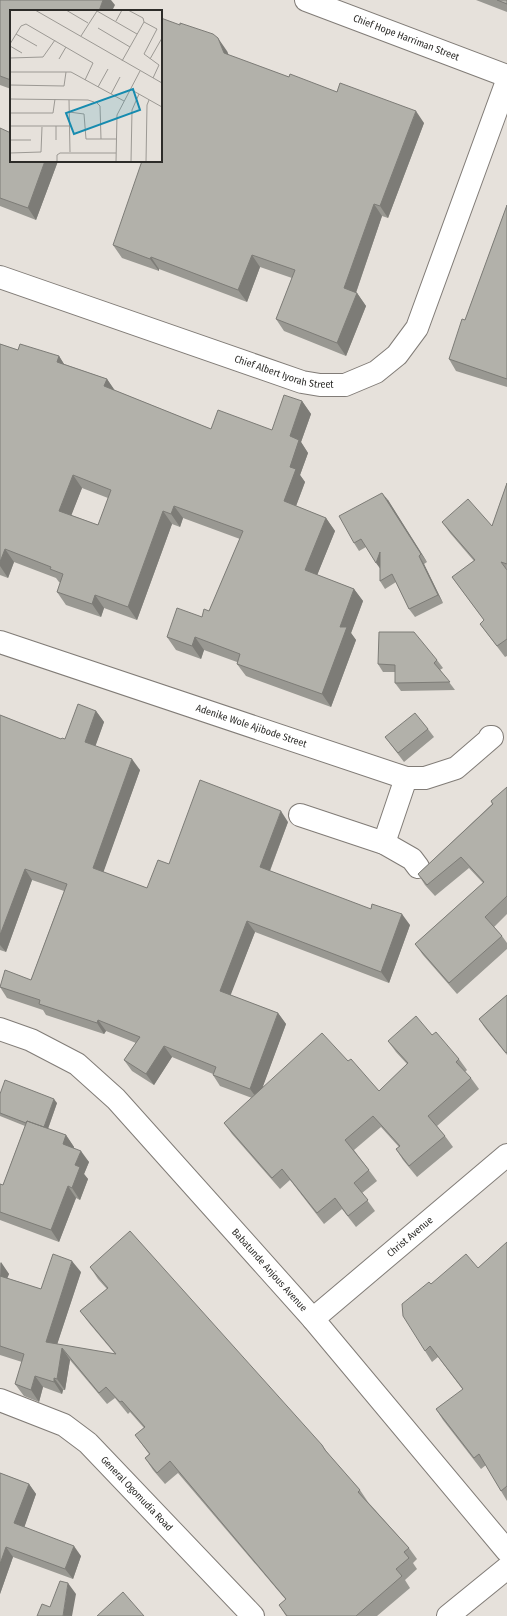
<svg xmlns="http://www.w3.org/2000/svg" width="507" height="1616" font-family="'Fira Sans Condensed',sans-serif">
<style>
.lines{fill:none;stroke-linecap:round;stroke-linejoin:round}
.minor-casing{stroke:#817c77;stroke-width:24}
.minor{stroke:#fff;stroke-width:22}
.wall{fill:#999892;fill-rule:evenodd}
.shaded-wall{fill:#7d7c77}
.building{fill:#b2b1aa;stroke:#7d7c77;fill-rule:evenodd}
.labels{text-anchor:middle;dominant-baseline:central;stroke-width:3;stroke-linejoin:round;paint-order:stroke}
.street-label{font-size:10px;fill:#2d2c29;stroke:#fff}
.inset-road{fill:none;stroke:#9c9994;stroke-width:1}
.view{fill:#168baf;fill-opacity:0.15;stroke:#168baf;stroke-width:2}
.inset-edge{fill:none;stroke:#2d2c29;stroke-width:2}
</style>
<rect width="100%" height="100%" fill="#e6e1db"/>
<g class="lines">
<!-- minor casing -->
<g class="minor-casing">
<g id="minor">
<path id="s1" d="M 306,0 L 507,76"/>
<path id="s2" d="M 0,277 L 302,382 L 320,385 L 345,385 L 376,372 L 397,355 L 417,328 L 507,81"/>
<path id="s3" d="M 0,642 L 406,778 L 425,778 L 456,768 L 492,737 L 490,737"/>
<path d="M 300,815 L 384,843 L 412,859 L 418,867"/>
<path d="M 384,843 L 406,778"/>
<path id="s4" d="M 0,1029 L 31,1040 L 77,1064 L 116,1099 L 313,1319 L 507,1551"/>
<path id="s5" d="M 313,1319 L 507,1155"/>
<path id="s6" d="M 0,1400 L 64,1425 L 88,1443 L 253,1616"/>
<path d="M 448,1616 L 507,1568"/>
</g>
</g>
<!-- minor -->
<use href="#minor" class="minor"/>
</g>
<!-- wall -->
<path class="wall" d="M 0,0 L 115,5 L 11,11 L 11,89 L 0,85 Z
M 476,0 L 507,0 L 507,12 Z
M 227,51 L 228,55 L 289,77 L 337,92 L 424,123 L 388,218 L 382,216 L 356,293 L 357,293 L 366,306 L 346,356 L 284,331 L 276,319 L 292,278 L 260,267 L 247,302 L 159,269 L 159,271 L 122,258 L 113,245 Z
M 0,128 L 11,161 L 58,161 L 36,220 L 0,206 Z
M 507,205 L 507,387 L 456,371 L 449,359 L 465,320 Z
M 0,344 L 18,350 L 59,356 L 64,364 L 107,379 L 114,390 L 211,429 L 272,430 L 302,401 L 311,414 L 301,442 L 308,453 L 300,475 L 305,482 L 296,506 L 326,518 L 335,531 L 317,575 L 354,589 L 363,601 L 351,633 L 356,640 L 331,707 L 246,676 L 237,664 L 237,662 L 204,650 L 201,659 L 176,650 L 167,637 L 202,617 L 209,611 L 240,539 L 183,518 L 180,527 L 172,524 L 137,620 L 104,608 L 101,617 L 66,605 L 57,592 L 61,583 L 59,582 L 56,578 L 14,562 L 8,578 L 0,575 ZM 82,488 L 108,498 L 98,525 L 71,515 Z
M 507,483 L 507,656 L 505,657 L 480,624 L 484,620 L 452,577 L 474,561 L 450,533 L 442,522 L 492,526 Z
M 388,500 L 427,562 L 424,564 L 443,603 L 415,617 L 409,609 L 396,582 L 385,589 L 380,581 L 380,568 L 366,547 L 359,551 L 354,543 Z
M 437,660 L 443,668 L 440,670 L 455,690 L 401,691 L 395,683 L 395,672 L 383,672 L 378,664 Z
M 96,711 L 104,722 L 95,746 L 140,770 L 103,872 L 147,888 L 169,864 L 288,822 L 270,871 L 410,925 L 389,983 L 255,932 L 230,995 L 278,1013 L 286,1024 L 262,1088 L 348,1061 L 379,1091 L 407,1064 L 396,1052 L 388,1041 L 432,1035 L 459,1059 L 467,1070 L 465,1072 L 471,1078 L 479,1089 L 437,1126 L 445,1136 L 453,1147 L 417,1177 L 403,1160 L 396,1149 L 399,1147 L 381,1127 L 354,1150 L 377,1181 L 362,1193 L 375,1211 L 356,1227 L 342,1209 L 324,1224 L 290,1180 L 280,1189 L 232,1134 L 224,1123 L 252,1098 L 220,1086 L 213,1075 L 213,1074 L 172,1057 L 154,1085 L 132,1071 L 124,1060 L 136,1043 L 106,1031 L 104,1034 L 46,1015 L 43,1010 L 7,998 L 0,987 L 0,986 L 31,980 L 64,891 L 32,880 L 6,952 L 0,950 L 0,715 L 61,739 L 65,739 Z
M 428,729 L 434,737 L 404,762 L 385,737 Z
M 507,787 L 507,914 L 494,927 L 502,936 L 507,943 L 507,949 L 457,994 L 423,955 L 415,944 L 483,883 L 469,868 L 435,896 L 425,885 L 418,874 L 492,804 L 491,801 Z
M 507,995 L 507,1055 L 485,1028 L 479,1019 Z
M 0,1094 L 57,1103 L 48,1129 L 66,1135 L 74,1147 L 74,1148 L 89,1162 L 84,1174 L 88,1179 L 80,1200 L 76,1198 L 59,1242 L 0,1220 L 0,1184 L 3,1185 L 25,1126 L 0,1116 Z
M 507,1242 L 507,1501 L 501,1491 L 486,1465 L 481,1469 L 443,1420 L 436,1409 L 463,1390 L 438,1357 L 432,1362 L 425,1351 L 431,1284 L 478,1268 Z
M 0,1262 L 9,1274 L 7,1278 L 41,1289 L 81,1272 L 57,1344 L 115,1354 L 89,1323 L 80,1311 L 107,1289 L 98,1279 L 90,1267 L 322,1445 L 330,1456 L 360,1490 L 368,1502 L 409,1548 L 417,1559 L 413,1563 L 417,1569 L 405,1580 L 410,1588 L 377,1616 L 286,1616 L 279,1605 L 286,1600 L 178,1473 L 165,1484 L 153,1470 L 145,1458 L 149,1454 L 135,1435 L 144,1428 L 130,1412 L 128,1414 L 115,1398 L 107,1404 L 70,1360 L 65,1390 L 63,1390 L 62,1394 L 43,1387 L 39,1402 L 24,1396 L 15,1384 L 22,1362 L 0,1355 Z
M 0,1473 L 29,1484 L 36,1494 L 24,1527 L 81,1556 L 73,1579 L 13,1557 L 0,1594 Z"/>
<!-- shaded-wall -->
<path class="shaded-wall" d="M 103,0 L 111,0 L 115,5 L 112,11 L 99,11 Z
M 218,38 L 227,51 L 233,65 L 224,53 Z
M 416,111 L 424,123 L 388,218 L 380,206 Z
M 45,161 L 58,161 L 36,220 L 28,208 Z
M 374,204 L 382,216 L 353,301 L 344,288 Z
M 252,255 L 260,267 L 247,302 L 238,290 Z
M 151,257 L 159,269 L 159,271 L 150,259 Z
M 357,293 L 366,306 L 346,356 L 337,343 Z
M 59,356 L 67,369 L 57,362 Z
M 107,379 L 116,392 L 104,386 Z
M 302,401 L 311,414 L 301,442 L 308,453 L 300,475 L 305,482 L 293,514 L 284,501 L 290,467 L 290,436 Z
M 73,475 L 82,488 L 68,524 L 59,511 Z
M 382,493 L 388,500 L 427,562 L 421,554 Z
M 174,506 L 183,518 L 180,527 L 171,514 Z
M 163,511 L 172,524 L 137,620 L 128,607 Z
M 326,518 L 335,531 L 314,583 L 305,570 Z
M 5,549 L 14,562 L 8,578 L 0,566 L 0,562 Z
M 380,552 L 382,571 L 376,563 Z
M 419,556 L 424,564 L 443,603 L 438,595 Z
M 354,589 L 363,601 L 351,633 L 356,640 L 331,707 L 322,694 L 340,627 Z
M 95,595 L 104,608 L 101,617 L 92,604 Z
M 195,637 L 204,650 L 201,659 L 192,646 Z
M 96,711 L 104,722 L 93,753 L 85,742 Z
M 132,759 L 140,770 L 101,879 L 93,868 Z
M 281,811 L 288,822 L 267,878 L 260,867 Z
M 25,869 L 32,880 L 6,952 L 0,945 L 0,935 Z
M 402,914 L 410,925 L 389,983 L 381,972 Z
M 247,921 L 255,932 L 228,1002 L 220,991 Z
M 278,1013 L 286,1024 L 258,1100 L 250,1089 Z
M 98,1020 L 106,1031 L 104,1034 L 97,1023 Z
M 164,1046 L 172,1057 L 154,1085 L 146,1074 Z
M 54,1099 L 57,1103 L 46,1134 L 43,1130 Z
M 66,1135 L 74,1147 L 71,1156 L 63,1144 Z
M 81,1151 L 89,1162 L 84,1174 L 88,1179 L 80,1200 L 72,1188 L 75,1165 Z
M 68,1186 L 76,1198 L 59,1242 L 51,1230 Z
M 72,1261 L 81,1272 L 54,1354 L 46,1342 Z
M 1,1262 L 9,1274 L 4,1286 L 0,1280 Z
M 62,1348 L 70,1360 L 65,1390 L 57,1379 Z
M 35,1376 L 43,1387 L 39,1402 L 31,1390 Z
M 54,1378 L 63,1390 L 62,1394 L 54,1382 Z
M 29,1484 L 36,1494 L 22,1534 L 14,1523 Z
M 74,1546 L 81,1556 L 73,1579 L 65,1569 Z
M 6,1547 L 13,1557 L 0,1594 L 0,1564 Z
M 68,1583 L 76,1594 L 72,1616 L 63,1616 Z"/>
<!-- building -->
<path class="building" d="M 0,0 L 103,0 L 99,11 L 11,11 L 11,80 L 0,76 Z
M 497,0 L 507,0 L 507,4 Z
M 161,18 L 180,25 L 180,23 L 213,34 L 218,38 L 224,53 L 289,77 L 290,74 L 337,92 L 340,83 L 416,111 L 380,206 L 374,204 L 344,288 L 357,293 L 337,343 L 276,319 L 295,270 L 252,255 L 238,290 L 151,257 L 150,259 L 113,245 L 142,161 L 161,161 Z
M 0,128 L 11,133 L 11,161 L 45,161 L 28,208 L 0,198 Z
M 507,205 L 507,379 L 449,359 L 462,319 L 465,320 Z
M 0,344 L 18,350 L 20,344 L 59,356 L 57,362 L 107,379 L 104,386 L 211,429 L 218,410 L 272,430 L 284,395 L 302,401 L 290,436 L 299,440 L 290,467 L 296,469 L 284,501 L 326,518 L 305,570 L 354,589 L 340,627 L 347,627 L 322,694 L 237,664 L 240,654 L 195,637 L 192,646 L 167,637 L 177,608 L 202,617 L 204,609 L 209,611 L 243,531 L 174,506 L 171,514 L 163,511 L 128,607 L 95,595 L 92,604 L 57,592 L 63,574 L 50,569 L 51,567 L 5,549 L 0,562 ZM 73,475 L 111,490 L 98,525 L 59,511 Z
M 507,483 L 507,564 L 501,562 L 507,570 L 507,639 L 497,646 L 480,624 L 484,620 L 452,577 L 475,560 L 442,522 L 468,499 L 492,526 Z
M 382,493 L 421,554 L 419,556 L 438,595 L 409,609 L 392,574 L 380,581 L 380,552 L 376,563 L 361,539 L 354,543 L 339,516 Z
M 379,632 L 414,632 L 437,660 L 434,663 L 450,682 L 395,683 L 395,665 L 378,664 Z
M 78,704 L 96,711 L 85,742 L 132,759 L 93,868 L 147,888 L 158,860 L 169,864 L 200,780 L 281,811 L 260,867 L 371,909 L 372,904 L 402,914 L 381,972 L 247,921 L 220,991 L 278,1013 L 250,1089 L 213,1075 L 216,1067 L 164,1046 L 146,1074 L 124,1060 L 140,1037 L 98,1020 L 97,1023 L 39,1004 L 40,1000 L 0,987 L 5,970 L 31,980 L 67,884 L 25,869 L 0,935 L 0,715 L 61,739 L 62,738 L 65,739 Z
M 415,713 L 428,729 L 398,753 L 385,737 Z
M 507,787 L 507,896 L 485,917 L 502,936 L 449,983 L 415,944 L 484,882 L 461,857 L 427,885 L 418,874 L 493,804 L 491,801 Z
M 507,995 L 507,1052 L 506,1053 L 479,1019 Z
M 416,1016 L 432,1035 L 436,1032 L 459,1059 L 456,1062 L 471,1078 L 428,1116 L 445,1136 L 409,1166 L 396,1149 L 400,1146 L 373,1116 L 345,1140 L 369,1170 L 354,1183 L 368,1200 L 348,1216 L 335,1198 L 317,1213 L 282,1169 L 272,1178 L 224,1123 L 322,1033 L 348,1061 L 351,1059 L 379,1091 L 408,1063 L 388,1041 Z
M 5,1080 L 54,1099 L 44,1127 L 27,1121 L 26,1123 L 0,1113 L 0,1094 Z
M 27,1121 L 66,1135 L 63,1144 L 81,1151 L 75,1165 L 80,1167 L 72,1188 L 68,1186 L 51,1230 L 0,1212 L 0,1184 L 3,1185 Z
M 130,1231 L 322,1445 L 325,1450 L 360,1490 L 358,1492 L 409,1548 L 404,1552 L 409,1558 L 396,1569 L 402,1576 L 356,1616 L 287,1616 L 279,1605 L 286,1599 L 170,1461 L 157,1473 L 145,1458 L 150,1454 L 135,1435 L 145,1427 L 122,1401 L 120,1402 L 106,1387 L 99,1393 L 62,1348 L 57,1379 L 54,1378 L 54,1382 L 35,1376 L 31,1390 L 15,1384 L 24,1354 L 0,1346 L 0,1276 L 41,1289 L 53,1254 L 72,1261 L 46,1342 L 116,1354 L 80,1311 L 108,1288 L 90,1267 Z
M 507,1242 L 507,1486 L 501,1491 L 479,1454 L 474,1458 L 436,1409 L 463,1389 L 430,1346 L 425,1351 L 403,1316 L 402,1304 L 429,1282 L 431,1284 L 466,1254 L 478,1268 Z
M 0,1473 L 29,1484 L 14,1523 L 74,1546 L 65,1569 L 6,1547 L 0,1564 Z
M 60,1581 L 68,1583 L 63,1616 L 37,1616 L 42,1604 L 50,1607 Z
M 123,1592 L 144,1616 L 97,1616 Z"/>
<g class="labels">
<!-- street labels -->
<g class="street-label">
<text stroke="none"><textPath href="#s1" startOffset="107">Chief Hope Harriman Street</textPath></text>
<text stroke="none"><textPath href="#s2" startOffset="300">Chief Albert Iyorah Street</textPath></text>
<text stroke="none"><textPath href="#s3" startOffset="265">Adenike Wole Ajibode Street</textPath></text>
<text stroke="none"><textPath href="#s5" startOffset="127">Christ Avenue</textPath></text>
<text stroke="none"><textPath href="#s4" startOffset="367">Babatunde Anjous Avenue</textPath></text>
<text stroke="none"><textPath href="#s6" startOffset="169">General Ogomudia Road</textPath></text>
</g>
</g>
<!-- overview -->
<g transform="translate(10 10)">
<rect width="152" height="152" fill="#e6e1db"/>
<path class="inset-road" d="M 25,0 L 152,73M 56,0 L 78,13M 118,0 L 133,8 L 134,12 L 147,19 L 134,44 L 149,55 L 143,68M 106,11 L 112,0M 88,18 L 120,37M 6,24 L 27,36M 71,26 L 87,1 L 127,24M 0,34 L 11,16 L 16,14 L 83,53 L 75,70M 0,36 L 12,43M 0,48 L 33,47 L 45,30M 49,49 L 56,37M 140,49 L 152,28M 112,51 L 134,12M 0,62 L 61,62 L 114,91M 0,75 L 54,76 L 56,62M 88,77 L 98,59M 120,79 L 152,97M 101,84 L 110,67M 0,89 L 78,90 L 84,92M 59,90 L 60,142M 87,93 L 90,96 L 91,129M 59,102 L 74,104 L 76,129 L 106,129M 0,103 L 43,103 L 45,89M 152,103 L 152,150M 0,116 L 59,116M 46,116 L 46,130M 0,130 L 21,130M 0,143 L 31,142 L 32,117M 47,152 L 47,145 L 50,143 L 106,143M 106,152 L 107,105 L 130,61M 121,152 L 122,100 L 129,84M 136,152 L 137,95 L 139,90"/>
<path class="view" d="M 123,79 L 130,100 L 64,124 L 56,103 Z"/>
<rect width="152" height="152" class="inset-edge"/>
</g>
</svg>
